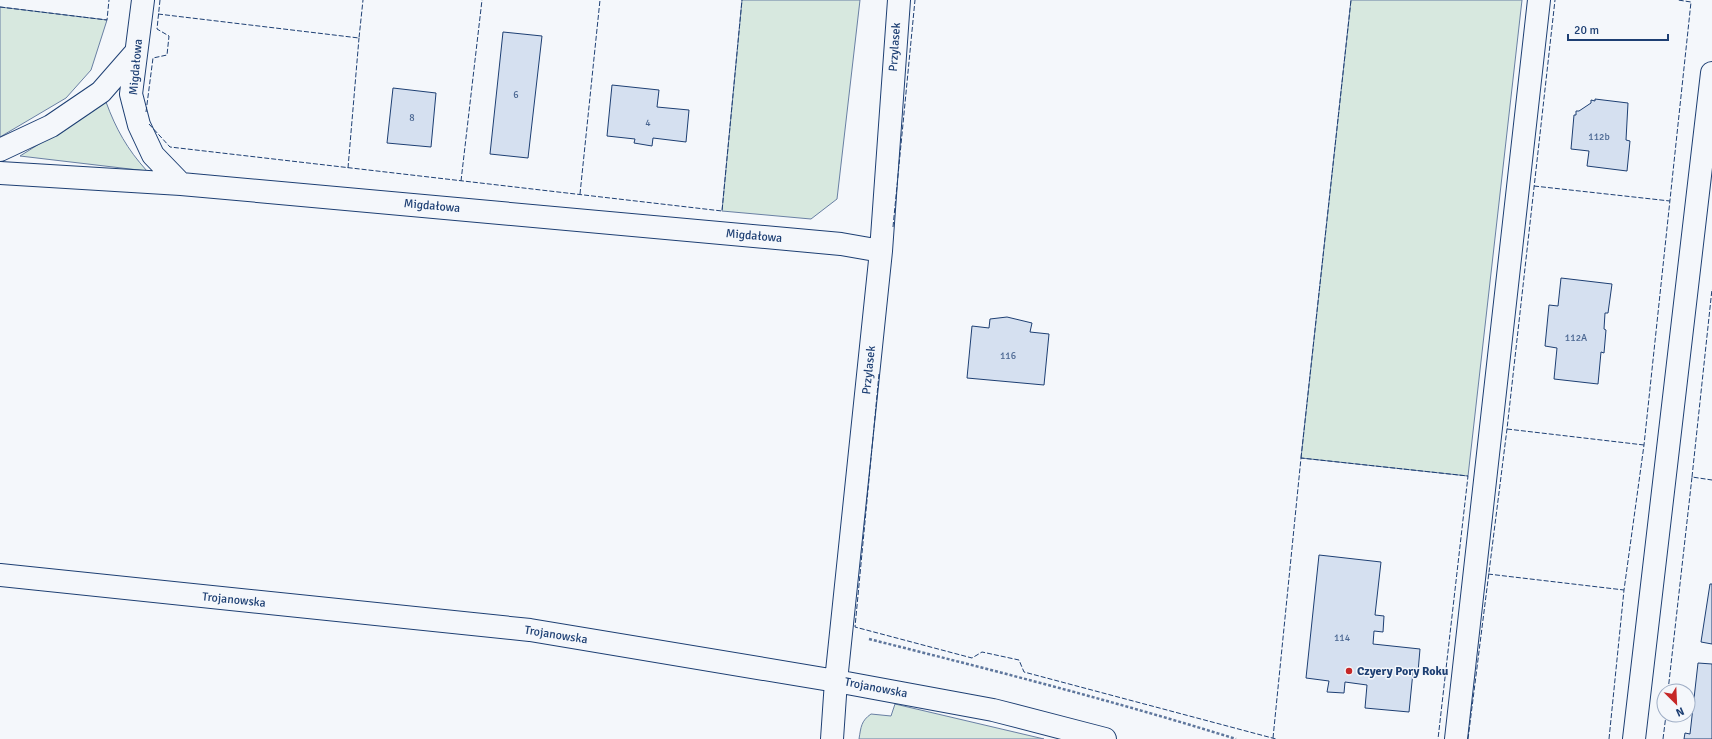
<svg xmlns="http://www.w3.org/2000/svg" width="1712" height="739" font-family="Signika,sans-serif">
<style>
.green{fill:#d7e8df;stroke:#687fa3}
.building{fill:#d5e0f0;stroke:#1d3f73}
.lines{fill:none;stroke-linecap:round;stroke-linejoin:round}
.minor-casing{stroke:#1d3f73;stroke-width:24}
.path{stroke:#5e769c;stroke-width:2.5;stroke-dasharray:3 2;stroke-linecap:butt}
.minor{stroke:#f4f7fb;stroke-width:22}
.fence{stroke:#1d3f73;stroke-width:1;stroke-dasharray:5 2;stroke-linecap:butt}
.poi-dot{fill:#c62828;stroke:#f4f7fb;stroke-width:1.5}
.labels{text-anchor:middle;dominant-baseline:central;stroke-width:3;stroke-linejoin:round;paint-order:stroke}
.number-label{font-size:10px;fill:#4b6792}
.street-label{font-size:12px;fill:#1d3f73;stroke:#f4f7fb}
.poi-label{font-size:12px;font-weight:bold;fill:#1d3f73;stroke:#f4f7fb;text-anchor:start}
</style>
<rect width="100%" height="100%" fill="#f4f7fb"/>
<!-- green -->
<path class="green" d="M 742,0 L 860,0 L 837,199 L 811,219 L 722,211 Z
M 1351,0 L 1522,0 L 1468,476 L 1301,458 Z
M 0,7 L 107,20 L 91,70 L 66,98 L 0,137 Z
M 106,102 C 116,129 127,149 147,171 L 20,156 Z
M 895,704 L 1044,739 L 859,739 C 861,727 861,721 871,714 L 891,716 Z"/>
<!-- building -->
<path class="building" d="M 503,32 L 542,36 L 528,158 L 490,154 Z
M 612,85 L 659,90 L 657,107 L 689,110 L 686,142 L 653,138 L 652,146 L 634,143 L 635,139 L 607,136 Z
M 393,88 L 436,93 L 431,147 L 387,143 Z
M 1595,99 L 1628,103 L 1626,140 L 1630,141 L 1627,171 L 1587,166 L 1589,151 L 1571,149 L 1574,115 L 1576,115 L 1576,111 L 1579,111 L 1591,103 L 1591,100 L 1595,101 Z
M 1561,278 L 1612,284 L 1608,313 L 1605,313 L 1604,329 L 1606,330 L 1604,353 L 1601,352 L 1598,384 L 1554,379 L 1557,348 L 1545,346 L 1549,305 L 1558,306 Z
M 1007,317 L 1032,323 L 1030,332 L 1049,334 L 1044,385 L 967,378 L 972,326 L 989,328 L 990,319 Z
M 1319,555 L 1381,562 L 1375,615 L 1384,616 L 1383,632 L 1374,631 L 1373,644 L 1420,649 L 1418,672 L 1413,672 L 1409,712 L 1365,708 L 1367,685 L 1345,682 L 1344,693 L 1327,692 L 1329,681 L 1306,678 Z
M 1710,584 L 1712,584 L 1712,644 L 1701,642 Z
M 1698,663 L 1712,664 L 1712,739 L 1684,739 L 1685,733 L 1690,734 Z"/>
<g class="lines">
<!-- minor casing -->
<g class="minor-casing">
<path id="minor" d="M 143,0 L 131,94 L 139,125 L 153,155 L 181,184 L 841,244 L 881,251
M 0,150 L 51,126 L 101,92 L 136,52
M 0,173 L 181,184
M 0,575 L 530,630 L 836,681 L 993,710 L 1105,739
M 832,739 L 836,681 L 881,251 L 899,0
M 1456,739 L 1539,0
M 1634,739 L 1712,73"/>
</g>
<!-- path -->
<path class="path" d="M 869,639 C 992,670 1115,701 1236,739"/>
<!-- minor -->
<use href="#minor" class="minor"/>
<!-- fence -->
<path class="fence" d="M 0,7 L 107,20 L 109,0
M 158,14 L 359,38 L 363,0
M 146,112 L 153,58 L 167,55 L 169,36 L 157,29 L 160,0
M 149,124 L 170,147 L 722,211 L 742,0
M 348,168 L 359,38
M 461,181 L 482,0
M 1534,186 L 1670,201
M 580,194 L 600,0
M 893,227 L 915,0
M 879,374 L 855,627 L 972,658 L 982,652 L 1019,660 L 1024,672 L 1276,739
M 1507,429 L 1644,445
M 1301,458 L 1351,0
M 1692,477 L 1712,289
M 1488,574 L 1624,590
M 1668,691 L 1692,477 L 1712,480
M 1273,738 L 1301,458 L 1468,476 L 1438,739
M 1468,739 L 1507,429 L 1555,0
M 1609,739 L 1624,590 L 1644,445 L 1691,2 L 1678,0
M 1663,739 L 1666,715"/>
</g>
<!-- markers -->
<circle class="poi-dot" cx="1349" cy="671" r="4"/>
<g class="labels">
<!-- number labels -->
<g class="number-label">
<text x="516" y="95">6</text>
<text x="412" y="118">8</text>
<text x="648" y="123">4</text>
<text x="1599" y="137">112b</text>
<text x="1576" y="338">112A</text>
<text x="1008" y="356">116</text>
<text x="1342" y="638">114</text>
</g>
<!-- street labels -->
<g class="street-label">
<text transform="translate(895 47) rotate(-86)">Przylasek</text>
<text transform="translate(136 67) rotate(-85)">Migdałowa</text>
<text transform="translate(432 206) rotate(5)">Migdałowa</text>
<text transform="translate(754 236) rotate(5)">Migdałowa</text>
<text transform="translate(869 370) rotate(-84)">Przylasek</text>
<text transform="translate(234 600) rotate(6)">Trojanowska</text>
<text transform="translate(556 635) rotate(9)">Trojanowska</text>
<text transform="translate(876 688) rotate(11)">Trojanowska</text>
</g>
<!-- poi labels -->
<g class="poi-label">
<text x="1357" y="671">Czyery Pory Roku</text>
</g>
</g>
<!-- north arrow -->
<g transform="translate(1676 703) rotate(156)"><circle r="19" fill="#f4f7fb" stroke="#9eadc5"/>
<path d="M0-3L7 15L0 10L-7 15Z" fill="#c62828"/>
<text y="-6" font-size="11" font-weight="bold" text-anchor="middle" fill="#1d3f73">N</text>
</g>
<!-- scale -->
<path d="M1568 34v6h100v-6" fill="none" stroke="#1d3f73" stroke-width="2"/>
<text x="1574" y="34" font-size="12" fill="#1d3f73" stroke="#f4f7fb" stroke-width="3" paint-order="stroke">20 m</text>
</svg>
